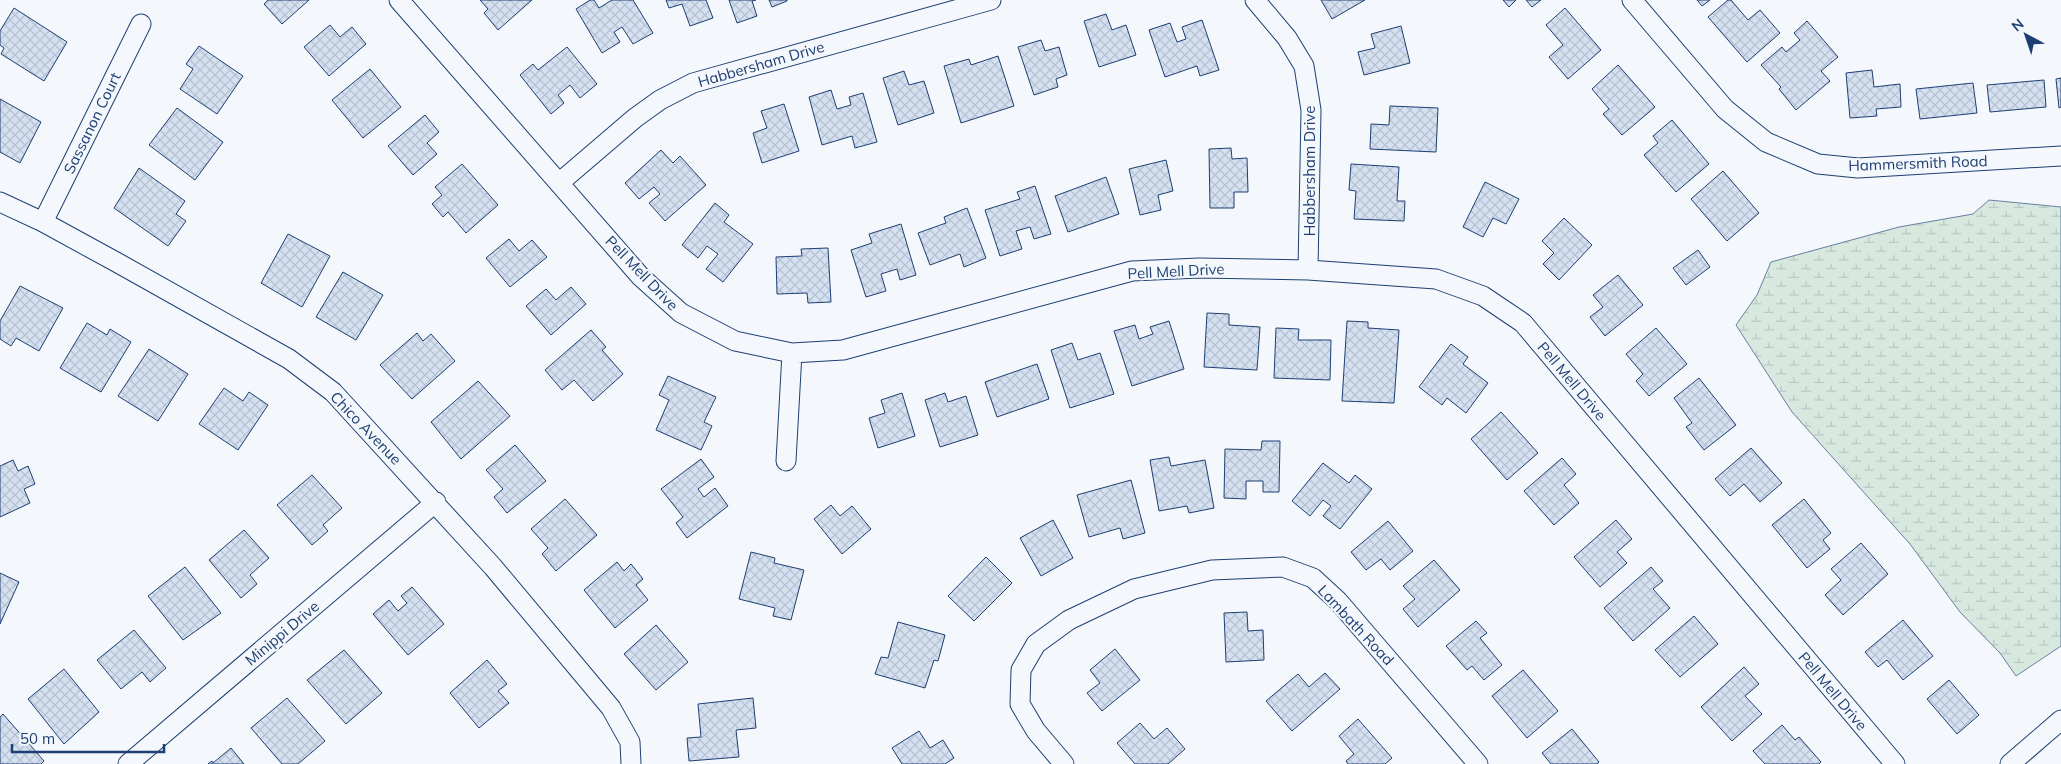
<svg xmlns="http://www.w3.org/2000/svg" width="2061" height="764" font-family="Mulish,sans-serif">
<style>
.wetland{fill:url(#wetland-marsh);stroke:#687fa3}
.building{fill:url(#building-cross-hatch);stroke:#1d3f73}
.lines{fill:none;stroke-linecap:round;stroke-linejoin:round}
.street-casing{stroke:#1d3f73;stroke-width:21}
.street{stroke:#f4f7fb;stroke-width:19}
.labels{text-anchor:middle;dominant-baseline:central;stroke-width:4;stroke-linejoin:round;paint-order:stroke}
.street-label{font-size:15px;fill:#1d3f73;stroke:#f4f7fb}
</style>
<defs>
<pattern id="wetland-marsh" width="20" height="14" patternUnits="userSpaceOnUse" patternTransform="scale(1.25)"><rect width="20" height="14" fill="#d7e8df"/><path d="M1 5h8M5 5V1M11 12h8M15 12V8" fill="none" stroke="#b8c8c3"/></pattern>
<pattern id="building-cross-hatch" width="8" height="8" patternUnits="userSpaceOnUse" patternTransform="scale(1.25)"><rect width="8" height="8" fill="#d5e0f0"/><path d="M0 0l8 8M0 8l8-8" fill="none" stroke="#b6c1d1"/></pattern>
</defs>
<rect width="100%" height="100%" fill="#f4f7fb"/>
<!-- wetland -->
<path class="wetland" d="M 1989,200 L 2061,207 L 2061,646 L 2016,676 L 2000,653 L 1960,612 L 1910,544 L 1792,412 L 1736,325 L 1757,295 L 1771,262 L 1899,227 L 1973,214 Z"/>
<!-- building -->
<path class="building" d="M 268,0 L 309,0 L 282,24 L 264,4 Z
M 480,0 L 532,0 L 498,30 L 484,13 L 488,9 Z
M 590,0 L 594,0 L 599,8 L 612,0 L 633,0 L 653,33 L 633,44 L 622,27 L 614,32 L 620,42 L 602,53 L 576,9 Z
M 666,0 L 706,0 L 713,18 L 690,26 L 682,4 L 669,8 Z
M 729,0 L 756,0 L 752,1 L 757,16 L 737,23 Z
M 769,0 L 787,0 L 787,1 L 772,7 Z
M 1321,0 L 1365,0 L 1332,19 Z
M 1503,0 L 1516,0 L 1509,7 Z
M 1526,0 L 1541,0 L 1532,7 Z
M 1697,0 L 1710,0 L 1702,6 Z
M 1728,0 L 1731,0 L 1748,20 L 1760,10 L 1780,33 L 1747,62 L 1708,17 Z
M 14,8 L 67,42 L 44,81 L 1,54 L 4,48 L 0,45 L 0,31 Z
M 1565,8 L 1601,50 L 1568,79 L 1549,57 L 1563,45 L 1546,25 Z
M 1106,14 L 1112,30 L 1126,25 L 1136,55 L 1099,67 L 1084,21 Z
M 1202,20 L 1219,70 L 1200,76 L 1197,66 L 1165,77 L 1149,30 L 1170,23 L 1177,42 L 1186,39 L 1182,27 Z
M 1807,21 L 1838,57 L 1821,71 L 1830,81 L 1796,110 L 1779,89 L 1781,87 L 1761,65 L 1782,47 L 1786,52 L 1800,40 L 1794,33 Z
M 330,25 L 340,37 L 352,27 L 366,44 L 329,76 L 304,47 Z
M 1401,26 L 1410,63 L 1364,75 L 1358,52 L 1375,48 L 1371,34 Z
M 1041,40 L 1045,51 L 1059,47 L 1067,75 L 1056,79 L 1058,87 L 1034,95 L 1018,47 Z
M 199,46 L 243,76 L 217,114 L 180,89 L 193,69 L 186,64 Z
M 567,47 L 597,84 L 580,98 L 570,85 L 558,95 L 564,103 L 551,114 L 520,75 L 533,64 L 538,70 Z
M 998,56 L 1014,106 L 961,123 L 944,66 L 969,59 L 971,65 Z
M 1618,65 L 1655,107 L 1622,135 L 1603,114 L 1609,109 L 1592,89 Z
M 370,69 L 401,107 L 363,138 L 332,100 Z
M 1872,70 L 1874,87 L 1900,84 L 1901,107 L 1876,109 L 1877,116 L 1850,118 L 1846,73 Z
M 904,71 L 909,85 L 924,81 L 934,113 L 898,125 L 883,78 Z
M 2061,78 L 2061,107 L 2059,108 L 2056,79 Z
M 2044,80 L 2046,107 L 1990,112 L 1987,85 Z
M 1973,83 L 1977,113 L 1920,119 L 1916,89 Z
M 831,90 L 837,109 L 851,105 L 849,97 L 863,93 L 877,142 L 855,148 L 852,136 L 822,145 L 809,97 Z
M 0,99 L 41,122 L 20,163 L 0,152 Z
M 784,104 L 799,151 L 762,163 L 753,133 L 767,128 L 761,111 Z
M 1390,106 L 1438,108 L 1436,152 L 1370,149 L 1371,124 L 1389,125 Z
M 177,108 L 223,142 L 195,180 L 149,145 Z
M 425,115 L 439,132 L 427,143 L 437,154 L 413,175 L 388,146 Z
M 1672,120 L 1709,164 L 1676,192 L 1644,155 L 1658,143 L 1653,136 Z
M 1231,148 L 1232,159 L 1247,158 L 1248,192 L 1234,192 L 1234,208 L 1210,208 L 1209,149 Z
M 661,150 L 673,163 L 680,156 L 706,185 L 665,221 L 649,203 L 660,194 L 654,187 L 639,199 L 625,183 Z
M 1166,160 L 1173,191 L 1158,195 L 1161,210 L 1140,215 L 1129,169 Z
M 462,164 L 498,205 L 466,233 L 448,212 L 443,217 L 432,204 L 442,195 L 435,187 Z
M 1351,164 L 1399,167 L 1397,201 L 1405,201 L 1404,221 L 1354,219 L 1356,191 L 1349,190 Z
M 139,168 L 185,201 L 176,214 L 186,221 L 168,246 L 114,208 Z
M 1723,171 L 1759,213 L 1727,241 L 1691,199 Z
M 1106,177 L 1119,214 L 1068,232 L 1055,196 Z
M 1485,182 L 1519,199 L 1506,224 L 1493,218 L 1483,237 L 1463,227 Z
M 1035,186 L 1051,234 L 1034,239 L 1030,227 L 1016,231 L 1022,249 L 1000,256 L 985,210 L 1020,199 L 1017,192 Z
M 715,203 L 729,215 L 724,222 L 753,244 L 723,282 L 706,269 L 718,254 L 707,246 L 698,258 L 682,245 Z
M 967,208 L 986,258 L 964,267 L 960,254 L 930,265 L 918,233 L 946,223 L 944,217 Z
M 1564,218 L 1592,245 L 1559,280 L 1543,264 L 1554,253 L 1542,241 Z
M 901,224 L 916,275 L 900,280 L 897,269 L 881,274 L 886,291 L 866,297 L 851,250 L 872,243 L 869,234 Z
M 288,234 L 330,256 L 302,307 L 261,283 Z
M 509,239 L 519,251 L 532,240 L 547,257 L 510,287 L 486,258 Z
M 828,248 L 831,302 L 808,303 L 807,293 L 777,294 L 776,257 L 802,256 L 801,249 Z
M 1698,250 L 1710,267 L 1686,285 L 1673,268 Z
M 343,272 L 383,295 L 356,340 L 316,317 Z
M 1618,275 L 1643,305 L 1605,336 L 1590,317 L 1603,307 L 1593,295 Z
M 20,286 L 63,308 L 39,351 L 16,338 L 11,346 L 0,339 L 0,321 Z
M 571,287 L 586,304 L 551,335 L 526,306 L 546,289 L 556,300 Z
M 1207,313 L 1229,314 L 1229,325 L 1260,327 L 1257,370 L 1204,367 Z
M 1169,321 L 1184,369 L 1132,386 L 1114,331 L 1135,325 L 1139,339 L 1153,334 L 1150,327 Z
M 1347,321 L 1368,322 L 1368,328 L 1399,330 L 1394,403 L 1342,401 Z
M 87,323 L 107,335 L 110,329 L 131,342 L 101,392 L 60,368 Z
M 1276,328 L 1299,329 L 1298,340 L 1331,340 L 1330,380 L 1274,378 Z
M 1656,328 L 1687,364 L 1649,396 L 1636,381 L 1643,374 L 1626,354 Z
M 591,330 L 606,347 L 602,350 L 623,374 L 593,401 L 574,380 L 562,390 L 545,370 Z
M 417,333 L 423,341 L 431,334 L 455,361 L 412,399 L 380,365 Z
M 1072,343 L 1078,360 L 1100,353 L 1114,394 L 1070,408 L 1051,350 Z
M 1451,344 L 1468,357 L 1463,364 L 1488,383 L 1466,413 L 1447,398 L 1442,405 L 1419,387 Z
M 149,349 L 188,374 L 158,421 L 118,396 Z
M 1037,364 L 1049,399 L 997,417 L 985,382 Z
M 668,376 L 716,397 L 704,422 L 712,426 L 701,450 L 656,430 L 669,400 L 659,395 Z
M 1699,378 L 1736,425 L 1704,450 L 1686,427 L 1692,423 L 1674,398 Z
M 478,381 L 510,416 L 461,459 L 431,422 Z
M 224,388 L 243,401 L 249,392 L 268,405 L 238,450 L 199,424 Z
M 902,393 L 915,436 L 878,448 L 869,418 L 885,413 L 881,400 Z
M 945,393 L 948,402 L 966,396 L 978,435 L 940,447 L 925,400 Z
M 1501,412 L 1538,453 L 1507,480 L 1471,439 Z
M 1262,441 L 1280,441 L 1279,492 L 1263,492 L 1263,481 L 1246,481 L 1246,499 L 1224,498 L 1225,449 L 1261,450 Z
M 515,445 L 546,481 L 507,513 L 494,497 L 503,489 L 486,470 Z
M 1751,448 L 1782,483 L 1760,502 L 1744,484 L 1730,496 L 1715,479 Z
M 1169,457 L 1171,466 L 1205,460 L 1214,508 L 1189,513 L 1187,506 L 1159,511 L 1150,460 Z
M 1562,458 L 1576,474 L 1564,485 L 1579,503 L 1554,525 L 1524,491 Z
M 701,459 L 714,477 L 698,489 L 704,497 L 715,488 L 728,506 L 687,538 L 676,523 L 683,517 L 661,489 Z
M 13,460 L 18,471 L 28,466 L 35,484 L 24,489 L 30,503 L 0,517 L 0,466 Z
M 1323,463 L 1349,483 L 1355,475 L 1372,489 L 1340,529 L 1323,516 L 1331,506 L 1323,500 L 1310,516 L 1292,501 Z
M 312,475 L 342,508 L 323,525 L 328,531 L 312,545 L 277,505 Z
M 1131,480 L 1145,533 L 1123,539 L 1120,528 L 1089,537 L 1077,495 Z
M 565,499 L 597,535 L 556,571 L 542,554 L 548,548 L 531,529 Z
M 1804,499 L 1831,533 L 1823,540 L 1830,549 L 1807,568 L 1772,525 Z
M 831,505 L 840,516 L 852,506 L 871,529 L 842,554 L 814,519 Z
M 1053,520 L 1073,558 L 1041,576 L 1020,538 Z
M 1616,520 L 1632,539 L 1617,552 L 1627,563 L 1600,587 L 1574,557 Z
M 1388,521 L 1413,551 L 1390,570 L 1381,559 L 1366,570 L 1351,552 Z
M 244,530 L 269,558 L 250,575 L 257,584 L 241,598 L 209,560 Z
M 1861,543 L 1888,574 L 1843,615 L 1825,595 L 1841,580 L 1831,569 Z
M 751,552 L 775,558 L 774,563 L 804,570 L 791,620 L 773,616 L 775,608 L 739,599 Z
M 986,557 L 1012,583 L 974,621 L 948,596 Z
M 1434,560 L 1460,590 L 1418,627 L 1403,609 L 1415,599 L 1403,586 Z
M 617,562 L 624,571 L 631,564 L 643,579 L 636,585 L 648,600 L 615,628 L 584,590 Z
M 185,567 L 221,613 L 183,640 L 148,596 Z
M 1651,567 L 1663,581 L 1653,589 L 1670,608 L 1633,641 L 1604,608 Z
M 0,573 L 19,582 L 0,624 Z
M 412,587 L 444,624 L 408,655 L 373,614 L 389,600 L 398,611 L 407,603 L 401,596 Z
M 1247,612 L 1248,631 L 1263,630 L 1264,660 L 1226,662 L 1224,613 Z
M 1694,616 L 1718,644 L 1680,677 L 1655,650 Z
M 1903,620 L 1933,656 L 1903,680 L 1887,660 L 1878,667 L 1865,652 Z
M 1476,621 L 1487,633 L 1480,638 L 1502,665 L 1484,680 L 1472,666 L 1467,670 L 1446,646 Z
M 898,622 L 945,635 L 938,661 L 934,660 L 925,688 L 875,674 L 881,657 L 888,658 Z
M 656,625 L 688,662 L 656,690 L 624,654 Z
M 134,630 L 166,668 L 150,682 L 142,672 L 121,689 L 97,660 Z
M 1115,649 L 1140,680 L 1102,711 L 1087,693 L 1100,683 L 1090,670 Z
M 344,650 L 382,693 L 346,724 L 307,680 Z
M 487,660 L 507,684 L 498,691 L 509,703 L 479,728 L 450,693 Z
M 1744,667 L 1759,684 L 1745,696 L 1762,714 L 1732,741 L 1701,707 Z
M 64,669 L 99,712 L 64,744 L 28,699 Z
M 1523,670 L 1558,711 L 1527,738 L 1492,696 Z
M 1325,673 L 1340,689 L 1292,731 L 1266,701 L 1298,674 L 1309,687 Z
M 1949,680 L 1979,715 L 1957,734 L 1927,699 Z
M 287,698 L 325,741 L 298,764 L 282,764 L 251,728 Z
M 753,698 L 756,728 L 736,730 L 739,757 L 689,761 L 687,738 L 701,737 L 698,704 Z
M 3,714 L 44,761 L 41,764 L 0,764 L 0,717 Z
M 1358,719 L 1392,758 L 1385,764 L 1348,764 L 1346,761 L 1354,754 L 1339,736 Z
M 1140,723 L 1154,739 L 1167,728 L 1185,749 L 1168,764 L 1135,764 L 1117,743 Z
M 1782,725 L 1795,740 L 1799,737 L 1821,762 L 1819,764 L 1765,764 L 1753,751 Z
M 1572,729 L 1599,762 L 1597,764 L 1551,764 L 1542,753 Z
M 919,731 L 930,748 L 943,740 L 954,758 L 945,764 L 902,764 L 892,748 Z
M 231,748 L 244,764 L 208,764 L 212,761 L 213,763 Z"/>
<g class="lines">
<!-- street casing -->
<g class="street-casing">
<path id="street" d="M 399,0 L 641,277 L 681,313 L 735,341 L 792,353 L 843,350 L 1132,271 L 1199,268 L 1308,270 L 1436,279 L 1483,296 L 1523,323 L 1895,764
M 1255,0 L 1287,38 L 1304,66 L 1311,110 L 1308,270
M 1632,0 L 1725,109 L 1766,142 L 1818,164 L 1858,168 L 2061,156
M 559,183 L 635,118 L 660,100 L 693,83 L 991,0
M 0,202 L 43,222 L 118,263 L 289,359 L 333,392 L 493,567 L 611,708 L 630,742 L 631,764
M 43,222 L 141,24
M 786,461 L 792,353
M 128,764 L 436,502
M 1064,764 L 1036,731 L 1020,704 L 1021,670 L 1036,644 L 1069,620 L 1134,589 L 1212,570 L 1283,567 L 1313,578 L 1338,601 L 1478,764
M 2010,764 L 2061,720"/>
</g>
<!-- street -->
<use href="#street" class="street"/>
</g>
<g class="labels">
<!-- street labels -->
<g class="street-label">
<text transform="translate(761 64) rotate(-16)">Habbersham Drive</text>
<text transform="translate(92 123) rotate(-64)">Sassanon Court</text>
<text transform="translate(1918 163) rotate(-2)">Hammersmith Road</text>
<text transform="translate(1309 171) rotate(-90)">Habbersham Drive</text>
<text transform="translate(1176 271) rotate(-3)">Pell Mell Drive</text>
<text transform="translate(642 273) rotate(46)">Pell Mell Drive</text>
<text transform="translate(1572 381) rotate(50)">Pell Mell Drive</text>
<text transform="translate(366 428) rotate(46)">Chico Avenue</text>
<text transform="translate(1356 625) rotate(47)">Lambath Road</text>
<text transform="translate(282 633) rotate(-40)">Minippi Drive</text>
<text transform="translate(1833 691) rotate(50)">Pell Mell Drive</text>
</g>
</g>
<!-- north arrow -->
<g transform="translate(2026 35) rotate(320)" stroke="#f4f7fb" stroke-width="4" paint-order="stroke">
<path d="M0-4L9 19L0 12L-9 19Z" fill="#1d3f73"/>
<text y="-8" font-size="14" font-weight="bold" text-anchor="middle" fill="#1d3f73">N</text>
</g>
<!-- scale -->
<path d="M12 744v8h152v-8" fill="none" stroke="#1d3f73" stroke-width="2.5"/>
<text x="20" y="744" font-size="15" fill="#1d3f73" stroke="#f4f7fb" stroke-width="4" paint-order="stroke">50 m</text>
</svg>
